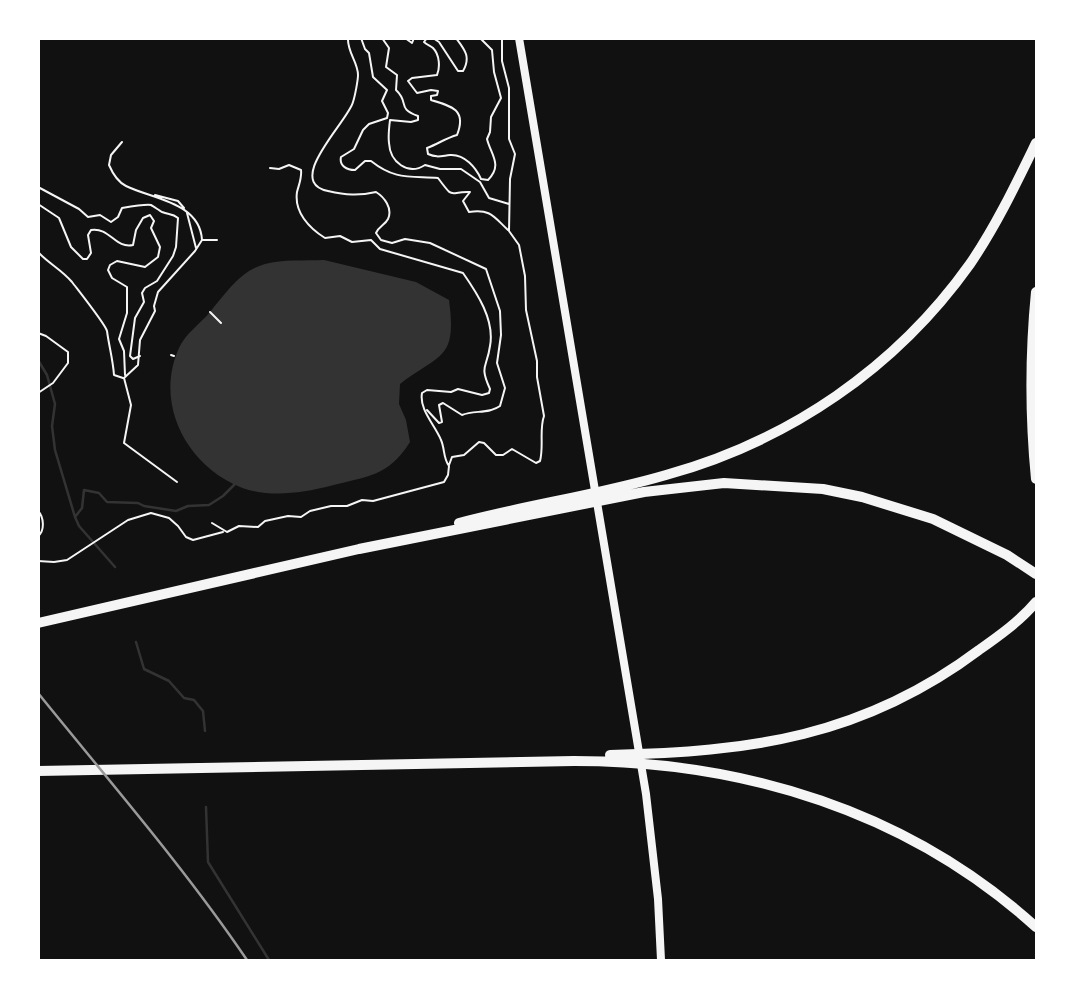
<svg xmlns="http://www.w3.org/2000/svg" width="1075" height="999" font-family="'Fira Sans',sans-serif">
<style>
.water{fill:#333}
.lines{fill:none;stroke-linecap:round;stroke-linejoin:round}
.stream{stroke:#333;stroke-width:2.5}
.path{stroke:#f5f5f5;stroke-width:2}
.secondary{stroke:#f5f5f5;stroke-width:8}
.motorway{stroke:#f5f5f5;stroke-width:10}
.rail{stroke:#9a9a9a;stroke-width:2.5}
</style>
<rect width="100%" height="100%" fill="#111"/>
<!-- water -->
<path class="water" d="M 324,260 L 416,282 L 449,300 C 457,360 441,353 400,384 L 399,404 L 406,420 L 410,442 C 388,477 367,476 330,486 C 302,493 268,498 240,487 C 186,465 154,403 179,348 C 185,334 201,323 210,312 C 226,293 240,271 265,264 C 283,259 305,261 324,260 Z"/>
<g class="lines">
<!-- stream -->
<path class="stream" d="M 38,360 L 47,375 L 55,404 L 52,426 L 55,450 L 75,517 L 79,526 L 115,567
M 75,517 L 82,508 L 84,490 L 99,493 L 107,502 L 138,503 L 144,506 L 176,511 L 188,506 L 209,505 L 223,496 L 235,484
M 136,642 L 144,669 L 169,681 L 184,698 L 194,700 L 198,705 L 203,711 L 205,731
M 206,807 L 208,862 L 269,960"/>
<!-- path -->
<path class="path" d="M 348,38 C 347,52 358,62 358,75 C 358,80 355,96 353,102 C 349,120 283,182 328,191 C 346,195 358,196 376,192 C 384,197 393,208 388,219 C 385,225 379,226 376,233 L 381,240 L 392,243 L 405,239 L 430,243 L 486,269 L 500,311 L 501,335 L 497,363 L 505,388 L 500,406 C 489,414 474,410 462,415 L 443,403 L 439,405 L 442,422 L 439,423 L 427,410
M 361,38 L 365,49 L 369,53 L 373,77 L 387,90 L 382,101 L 388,113 L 387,118 L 369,124 L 363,130 L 354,149 L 341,157 C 339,166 347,170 355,170 L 365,161 L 371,161 C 395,180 409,176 438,178 C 455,201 448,191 470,192 L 463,201 L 469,212 C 491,209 493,216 508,230
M 382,38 L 389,48 L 386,67 L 397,75 L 396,90 C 410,103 396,108 418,116 L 418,120 L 411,122 L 390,120 C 389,128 388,136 389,143 C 390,162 408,176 425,165 L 440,169 L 461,169 L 480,182 L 489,198 L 509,204
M 405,38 L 412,43 L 414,38
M 427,38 L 424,42 C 427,45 431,46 433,48 C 440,55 440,68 437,75 L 412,78 L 408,81 L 417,93 L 431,90 L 438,91 L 437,95 L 431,96 L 431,100 C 452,106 467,110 457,135 C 446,138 438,144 427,148 L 428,154 C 437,158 441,156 450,155 C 465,154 476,168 481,179 L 488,180 C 503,165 491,155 487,139 L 490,132 L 491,117 L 501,98 L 494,72 L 492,50 L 480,38
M 433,38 L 439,42 L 458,71 L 463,71 C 471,57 465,50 456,38
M 122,142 L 111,155 L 109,165 C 112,172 118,182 126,186 C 152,199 200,202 202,240
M 38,187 L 79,209 L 88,217 L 100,215 L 111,222 L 118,217 L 122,208 C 128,207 146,204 151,205 C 153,206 160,211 162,212 C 169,215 172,213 178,218 L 176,247 L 173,256 L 157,281 L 145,288 L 142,293 L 144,302 L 135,318 L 130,356 L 133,359 L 140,356
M 155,195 L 178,201 L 184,208
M 38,204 L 59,218 L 71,247 L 83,259 L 87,259 L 91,253 L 88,235 L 91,230 C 110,227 115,249 133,245 L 136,230 L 143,218 L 150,215 L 154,221 L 151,228 L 160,247 L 158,257 L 145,267 L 117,261 L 110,265 L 108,270 L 112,278 L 127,287 L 127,313 L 119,339 L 124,351 L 125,375
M 187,213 L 196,248
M 38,252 C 48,263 62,270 72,282 C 78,290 105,324 107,331 C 109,346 113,360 114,375 L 123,378
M 210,312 L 221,323
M 38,333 L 46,336 L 68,352 L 68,363 L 53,383 L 38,393
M 171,355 L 174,356
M 449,465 L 452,457 L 464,455 L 479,442 L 484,443 L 496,455 L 503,455 L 512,449 L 536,463 L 540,461 C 544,446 539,430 544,416 L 537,377 L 537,361 L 526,310 L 525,276 L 519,245 L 509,231 L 510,179 L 515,154 L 509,139 L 509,88 L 502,61 L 502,38
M 177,482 L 124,443 L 131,405 L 124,378 L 138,365 L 140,340 L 155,311 L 154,306 L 158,292 L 195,251 L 202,240 L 217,240
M 38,511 C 44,517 45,531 38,536
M 212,523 L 227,532 L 239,526 L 258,527 L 265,521 L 288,516 L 301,517 L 310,511 L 331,506 L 347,506 L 362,500 L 373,501 L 444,482 L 448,475 L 449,466 C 443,458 445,449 441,440 C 435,425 419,410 422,393 L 427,390 L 451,392 L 458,389 L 482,395 L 489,393 L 490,389 C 479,365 487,368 490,346 C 495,320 477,293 463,273 L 380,249 L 371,240 L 352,242 L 340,236 L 325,238 C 309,228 294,212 297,192 C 299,184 302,178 301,170 L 289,165 L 279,169 L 270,168
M 38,561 L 54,562 L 67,560 L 128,520 L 151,513 L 169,518 L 178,526 L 186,537 L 193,540 L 223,532"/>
<!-- secondary -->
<path class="secondary" d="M 519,38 L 646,794 L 658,899 L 661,960"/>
<!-- motorway -->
<path class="motorway" d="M 1036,292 C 1030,353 1030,418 1036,479
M 459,523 C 527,505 598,495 666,475 C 789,441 896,368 970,264 C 996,226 1016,184 1036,143
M 38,623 L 359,549 L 644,492 L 724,483 L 823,489 L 862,497 L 933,519 L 1007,555 L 1036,574
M 610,755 C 750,752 863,737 979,650 C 999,636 1020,621 1036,602
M 38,771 L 574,761 C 744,761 908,811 1036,927"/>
<!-- rail -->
<path class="rail" d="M 38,693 C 109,781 184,867 247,960"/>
</g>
<!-- border -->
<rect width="1075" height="999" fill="none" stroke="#ffffff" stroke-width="80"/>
</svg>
